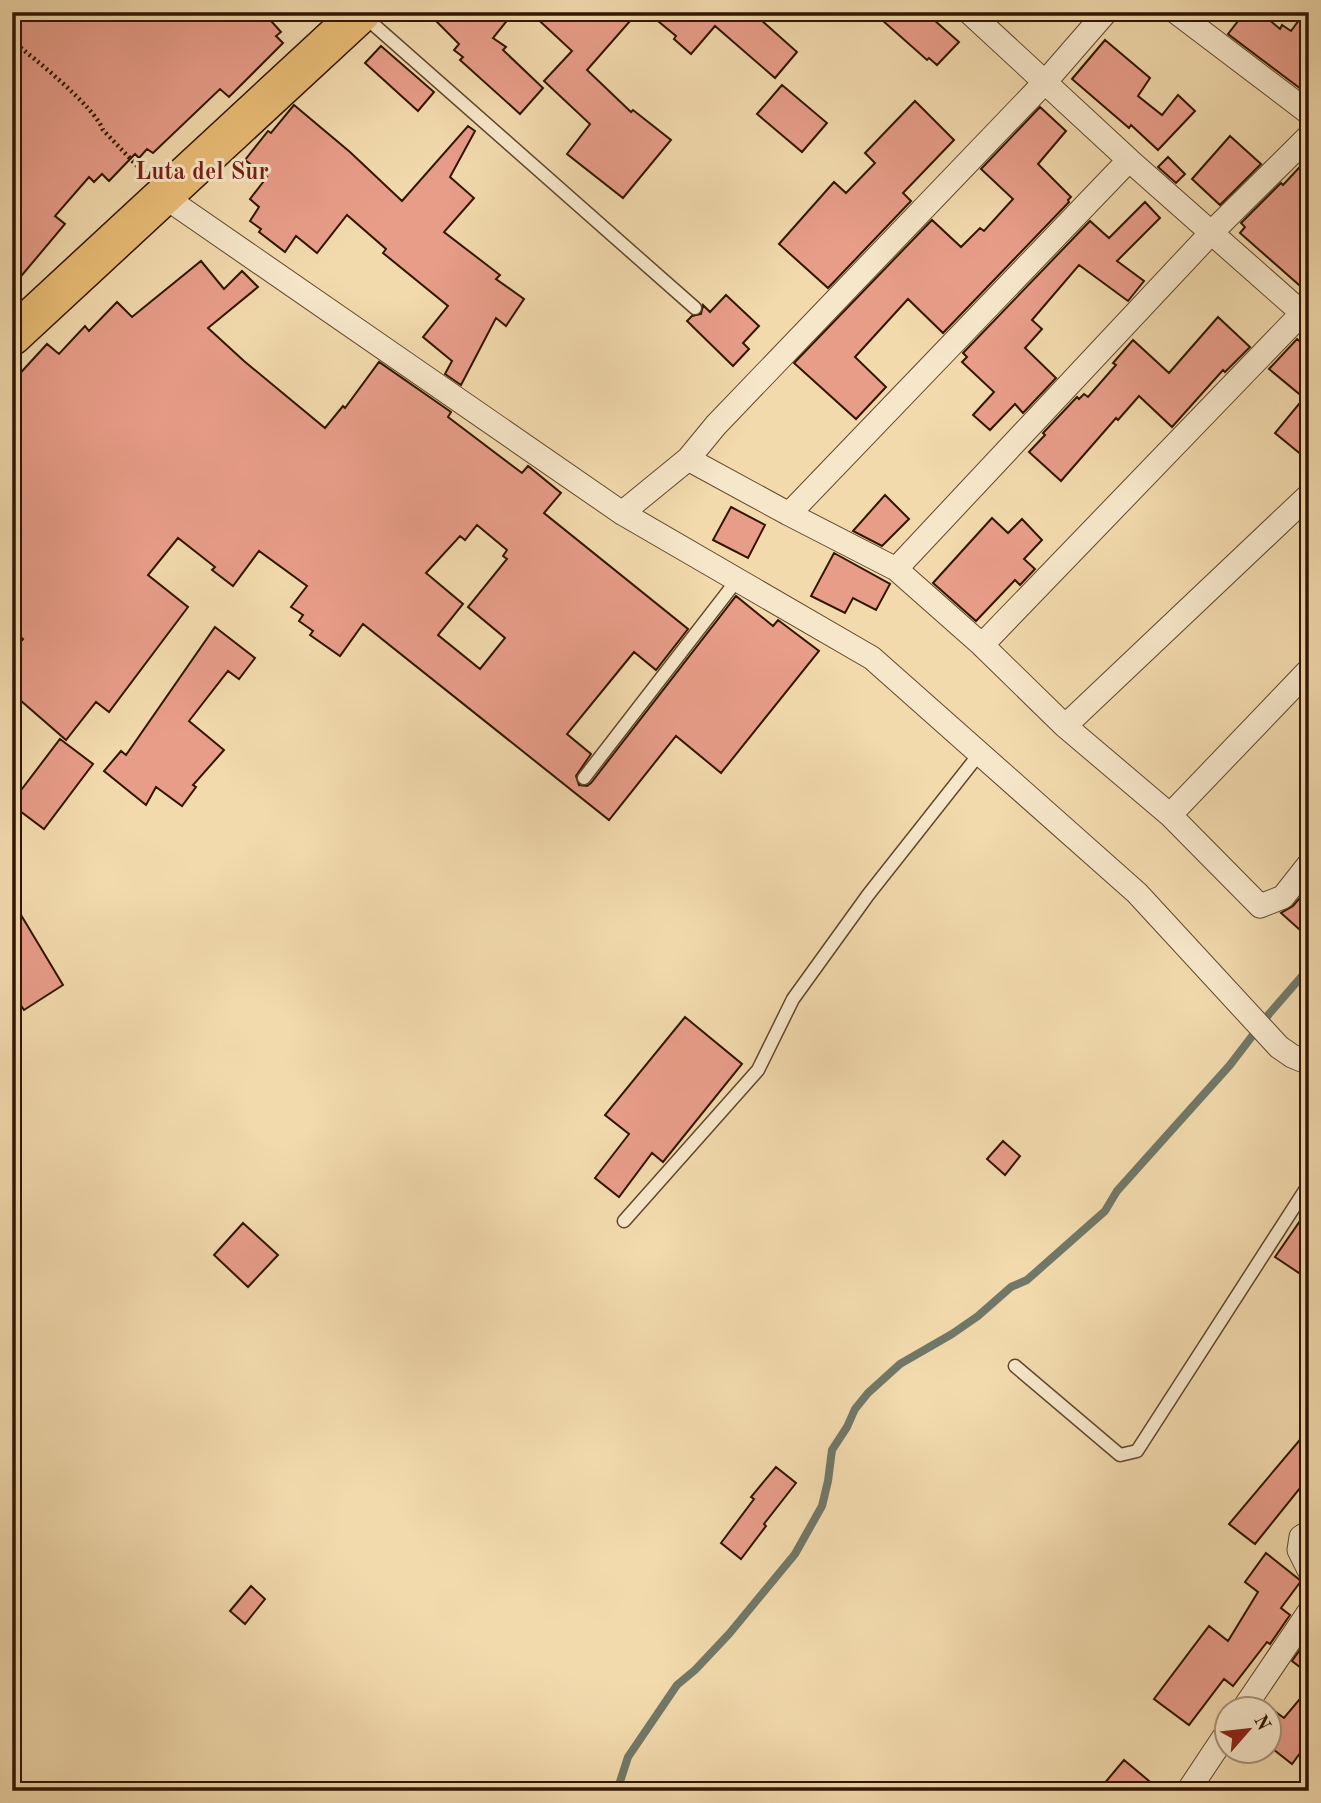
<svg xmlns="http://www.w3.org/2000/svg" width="1321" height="1803" font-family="'Old Standard TT',serif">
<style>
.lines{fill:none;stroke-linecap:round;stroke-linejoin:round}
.stream{stroke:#717868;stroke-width:8}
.building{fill:#e89d89;stroke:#311500;stroke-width:2;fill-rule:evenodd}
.lane-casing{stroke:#61462b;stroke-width:15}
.street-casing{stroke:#61462b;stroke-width:25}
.highway-casing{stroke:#311500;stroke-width:41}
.path{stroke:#311500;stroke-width:4.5;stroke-dasharray:2 3.5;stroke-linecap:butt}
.lane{stroke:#f7e7ca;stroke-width:12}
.street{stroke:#f7e7ca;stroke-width:23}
.highway{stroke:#e9bd76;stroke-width:38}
.labels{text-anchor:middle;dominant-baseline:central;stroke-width:6;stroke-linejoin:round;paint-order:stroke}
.quarter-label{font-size:24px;font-weight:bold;fill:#7a1f14;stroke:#f7e7ca}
</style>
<rect width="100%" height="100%" fill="#f2daad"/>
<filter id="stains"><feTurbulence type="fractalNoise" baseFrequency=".00286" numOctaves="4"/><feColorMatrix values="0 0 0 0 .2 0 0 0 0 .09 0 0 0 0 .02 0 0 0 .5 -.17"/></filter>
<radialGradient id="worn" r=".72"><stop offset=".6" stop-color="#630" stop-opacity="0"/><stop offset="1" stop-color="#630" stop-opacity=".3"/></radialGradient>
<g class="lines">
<!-- stream -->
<path class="stream" d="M 617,1791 L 628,1757 L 677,1685 L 695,1670 L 729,1634 L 795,1554 L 822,1506 L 828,1481 L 832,1450 L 847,1427 L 855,1409 L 868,1393 L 900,1364 L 952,1334 L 978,1316 L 1011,1287 L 1027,1280 L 1105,1211 L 1117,1191 L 1230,1065 L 1269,1014 L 1309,968"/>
</g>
<!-- building -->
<path class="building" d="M 12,12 L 263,12 L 281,32 L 276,36 L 283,43 L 229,97 L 220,89 L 153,153 L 147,149 L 139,158 L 135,154 L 109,181 L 102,174 L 94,182 L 89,177 L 55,216 L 65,224 L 12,287 Z
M 427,12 L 514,12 L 493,38 L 506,47 L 503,50 L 543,88 L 520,114 L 460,60 L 463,57 L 454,50 L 459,44 Z
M 530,12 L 638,12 L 587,70 L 631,112 L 633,110 L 671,140 L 623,198 L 567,154 L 590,124 L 544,81 L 572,51 Z
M 647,12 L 752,12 L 797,52 L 775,78 L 715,26 L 691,54 L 674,39 L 676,36 Z
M 873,12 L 925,12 L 959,42 L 937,65 L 929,58 L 927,60 Z
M 1245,12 L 1260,12 L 1280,29 L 1282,25 L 1291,31 L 1305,12 L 1309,12 L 1309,95 L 1228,34 Z
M 1105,40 L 1150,78 L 1138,96 L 1162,115 L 1178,95 L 1195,111 L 1158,150 L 1131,125 L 1129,128 L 1072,79 Z
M 381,46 L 434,92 L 418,111 L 365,63 Z
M 782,85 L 827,123 L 802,152 L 757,114 Z
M 915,101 L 954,140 L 903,193 L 911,201 L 828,288 L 779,244 L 834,182 L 846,193 L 875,163 L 865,153 Z
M 294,105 L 350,152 L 402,201 L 468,126 L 475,131 L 450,177 L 474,198 L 444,232 L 500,275 L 496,279 L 524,299 L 506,326 L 496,318 L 461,385 L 445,374 L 452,361 L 423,337 L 448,306 L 383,253 L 386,249 L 347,215 L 317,253 L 296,236 L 285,252 L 259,232 L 261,229 L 250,221 L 259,207 L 250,199 L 267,177 L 245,160 L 268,131 L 271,133 Z
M 1040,107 L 1066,131 L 1038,164 L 1071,197 L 1068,200 L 1069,202 L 943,333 L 908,299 L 855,357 L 886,387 L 856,419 L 794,363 L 932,220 L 961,247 L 980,228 L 984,231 L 1013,199 L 981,169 Z
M 1230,136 L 1261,164 L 1220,205 L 1192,179 Z
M 1168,157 L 1185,174 L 1176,183 L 1158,167 Z
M 1309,157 L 1309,292 L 1307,292 L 1240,233 L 1245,227 L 1241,223 L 1281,183 L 1283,185 Z
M 1145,202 L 1160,218 L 1117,261 L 1144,281 L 1128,301 L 1079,265 L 1032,320 L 1042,329 L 1025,348 L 1056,378 L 1023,413 L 1015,404 L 990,430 L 973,415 L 994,392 L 962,362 L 967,357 L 963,353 L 1090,221 L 1109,238 Z
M 201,261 L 224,289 L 242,271 L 258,287 L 208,328 L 244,361 L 325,428 L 343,406 L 345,408 L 379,362 L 451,412 L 448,417 L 522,473 L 528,466 L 561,493 L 544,513 L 688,629 L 656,670 L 634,652 L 567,734 L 591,754 L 576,776 L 579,785 L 587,786 L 591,783 L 736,596 L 773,626 L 778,620 L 819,651 L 721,773 L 676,736 L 609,820 L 363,624 L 340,656 L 310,635 L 313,631 L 299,621 L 303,615 L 291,607 L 307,586 L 259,551 L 233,586 L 212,570 L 215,567 L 178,538 L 148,575 L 188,607 L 109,712 L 96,702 L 66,740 L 12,693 L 12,652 L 23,639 L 12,629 L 12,399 L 21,389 L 13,381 L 47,344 L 59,354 L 85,326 L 89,331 L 117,302 L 132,317 ZM 477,525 L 507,550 L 503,556 L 507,559 L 468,607 L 505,638 L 480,669 L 438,635 L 463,604 L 426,573 L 460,536 L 465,540 Z
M 726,295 L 759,326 L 743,343 L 749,349 L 733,366 L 687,321 L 692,316 L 701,314 L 703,305 L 710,312 Z
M 1218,317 L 1250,347 L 1225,372 L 1223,370 L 1172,427 L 1139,396 L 1118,420 L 1116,418 L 1061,481 L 1029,452 L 1045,435 L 1043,433 L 1077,397 L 1079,399 L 1084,394 L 1088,397 L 1116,365 L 1113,363 L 1133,340 L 1169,373 Z
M 1297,339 L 1309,349 L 1309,461 L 1275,433 L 1304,398 L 1269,369 Z
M 885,495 L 909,519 L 882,546 L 853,531 Z
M 731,507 L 765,525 L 748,558 L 713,540 Z
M 992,518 L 1008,533 L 1022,519 L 1042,540 L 1024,559 L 1035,569 L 1020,585 L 1015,580 L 976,621 L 933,583 Z
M 834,553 L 890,584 L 876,610 L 853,598 L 845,613 L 811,596 Z
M 215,627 L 255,658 L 239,679 L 228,671 L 189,721 L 224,750 L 193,785 L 196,787 L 182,806 L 156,787 L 146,805 L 104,771 L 121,751 L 126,755 Z
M 60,739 L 93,764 L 44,829 L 12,805 L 12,802 Z
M 1309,887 L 1309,938 L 1281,913 L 1293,906 Z
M 12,900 L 63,985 L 24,1010 L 12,992 Z
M 685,1017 L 742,1064 L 663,1162 L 652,1153 L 619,1197 L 595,1178 L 629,1134 L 605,1115 Z
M 1003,1141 L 1020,1156 L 1005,1175 L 987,1159 Z
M 1309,1208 L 1309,1258 L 1299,1273 L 1275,1257 Z
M 243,1223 L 278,1255 L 248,1287 L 214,1255 Z
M 1309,1429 L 1309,1477 L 1255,1544 L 1229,1524 Z
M 776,1467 L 796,1483 L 764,1524 L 766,1526 L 741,1559 L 721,1543 L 754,1499 L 751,1497 Z
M 1266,1553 L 1301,1581 L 1281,1608 L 1290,1615 L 1270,1644 L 1267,1642 L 1233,1686 L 1224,1679 L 1189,1725 L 1154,1699 L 1209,1626 L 1228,1641 L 1258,1592 L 1245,1582 Z
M 251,1586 L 265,1599 L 245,1624 L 230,1611 Z
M 1309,1637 L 1309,1674 L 1292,1661 Z
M 1309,1688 L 1309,1741 L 1292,1764 L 1269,1746 L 1269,1707 L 1284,1718 Z
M 1124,1760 L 1161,1791 L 1098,1791 Z"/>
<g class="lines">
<!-- lane casing -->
<g class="lane-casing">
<path id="lane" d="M 365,17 L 695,308
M 584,778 L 737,580
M 624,1221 L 758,1070 L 793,999 L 868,895 L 980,753
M 1015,1366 L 1120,1455 L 1137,1451 L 1309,1184"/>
</g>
<!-- street casing -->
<g class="street-casing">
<path id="street" d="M 969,12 L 1129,160 L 1309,319
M 1106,12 L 1046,81 L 716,425 L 688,459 L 789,514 L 896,569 L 982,645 L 1065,726 L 1170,815 L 1260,906 L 1283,897 L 1309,864
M 1176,12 L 1309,113
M 162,195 L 622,513 L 872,658 L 1137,893 L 1279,1047 L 1292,1056 L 1309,1063
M 622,513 L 688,459
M 789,514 L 1129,160
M 896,569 L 1211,233 L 1309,136
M 982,645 L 1309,306
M 1065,726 L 1309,495
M 1170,815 L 1309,670
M 1309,1532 L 1301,1537 L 1299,1550 L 1309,1570
M 1244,1708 L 1309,1612
M 1188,1791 L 1226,1734"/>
</g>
<!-- highway casing -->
<g class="highway-casing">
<path id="highway" d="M 12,336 L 362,12"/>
</g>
<!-- path -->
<path class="path" d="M 12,41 C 34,58 95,107 103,130 L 144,173"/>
<!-- lane -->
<use href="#lane" class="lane"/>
<!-- street -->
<use href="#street" class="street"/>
<!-- highway -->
<use href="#highway" class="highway"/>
</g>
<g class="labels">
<!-- quarter labels -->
<g class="quarter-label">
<text x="202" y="173">Luta del Sur</text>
</g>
</g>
<!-- margin -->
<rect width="1321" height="1803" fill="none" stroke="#f2daad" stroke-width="42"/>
<rect x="14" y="14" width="1293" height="1775" fill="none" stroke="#311500" stroke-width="3.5"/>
<rect x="21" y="21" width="1279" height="1761" fill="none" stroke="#311500" stroke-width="2"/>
<!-- north arrow -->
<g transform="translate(1248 1730) rotate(62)"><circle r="33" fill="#f7e7ca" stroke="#a89379" stroke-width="2"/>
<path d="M0-5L12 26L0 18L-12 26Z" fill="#8f2418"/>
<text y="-10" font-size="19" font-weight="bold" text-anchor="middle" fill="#311500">N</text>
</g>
<rect width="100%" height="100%" filter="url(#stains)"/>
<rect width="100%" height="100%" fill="url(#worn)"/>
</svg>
